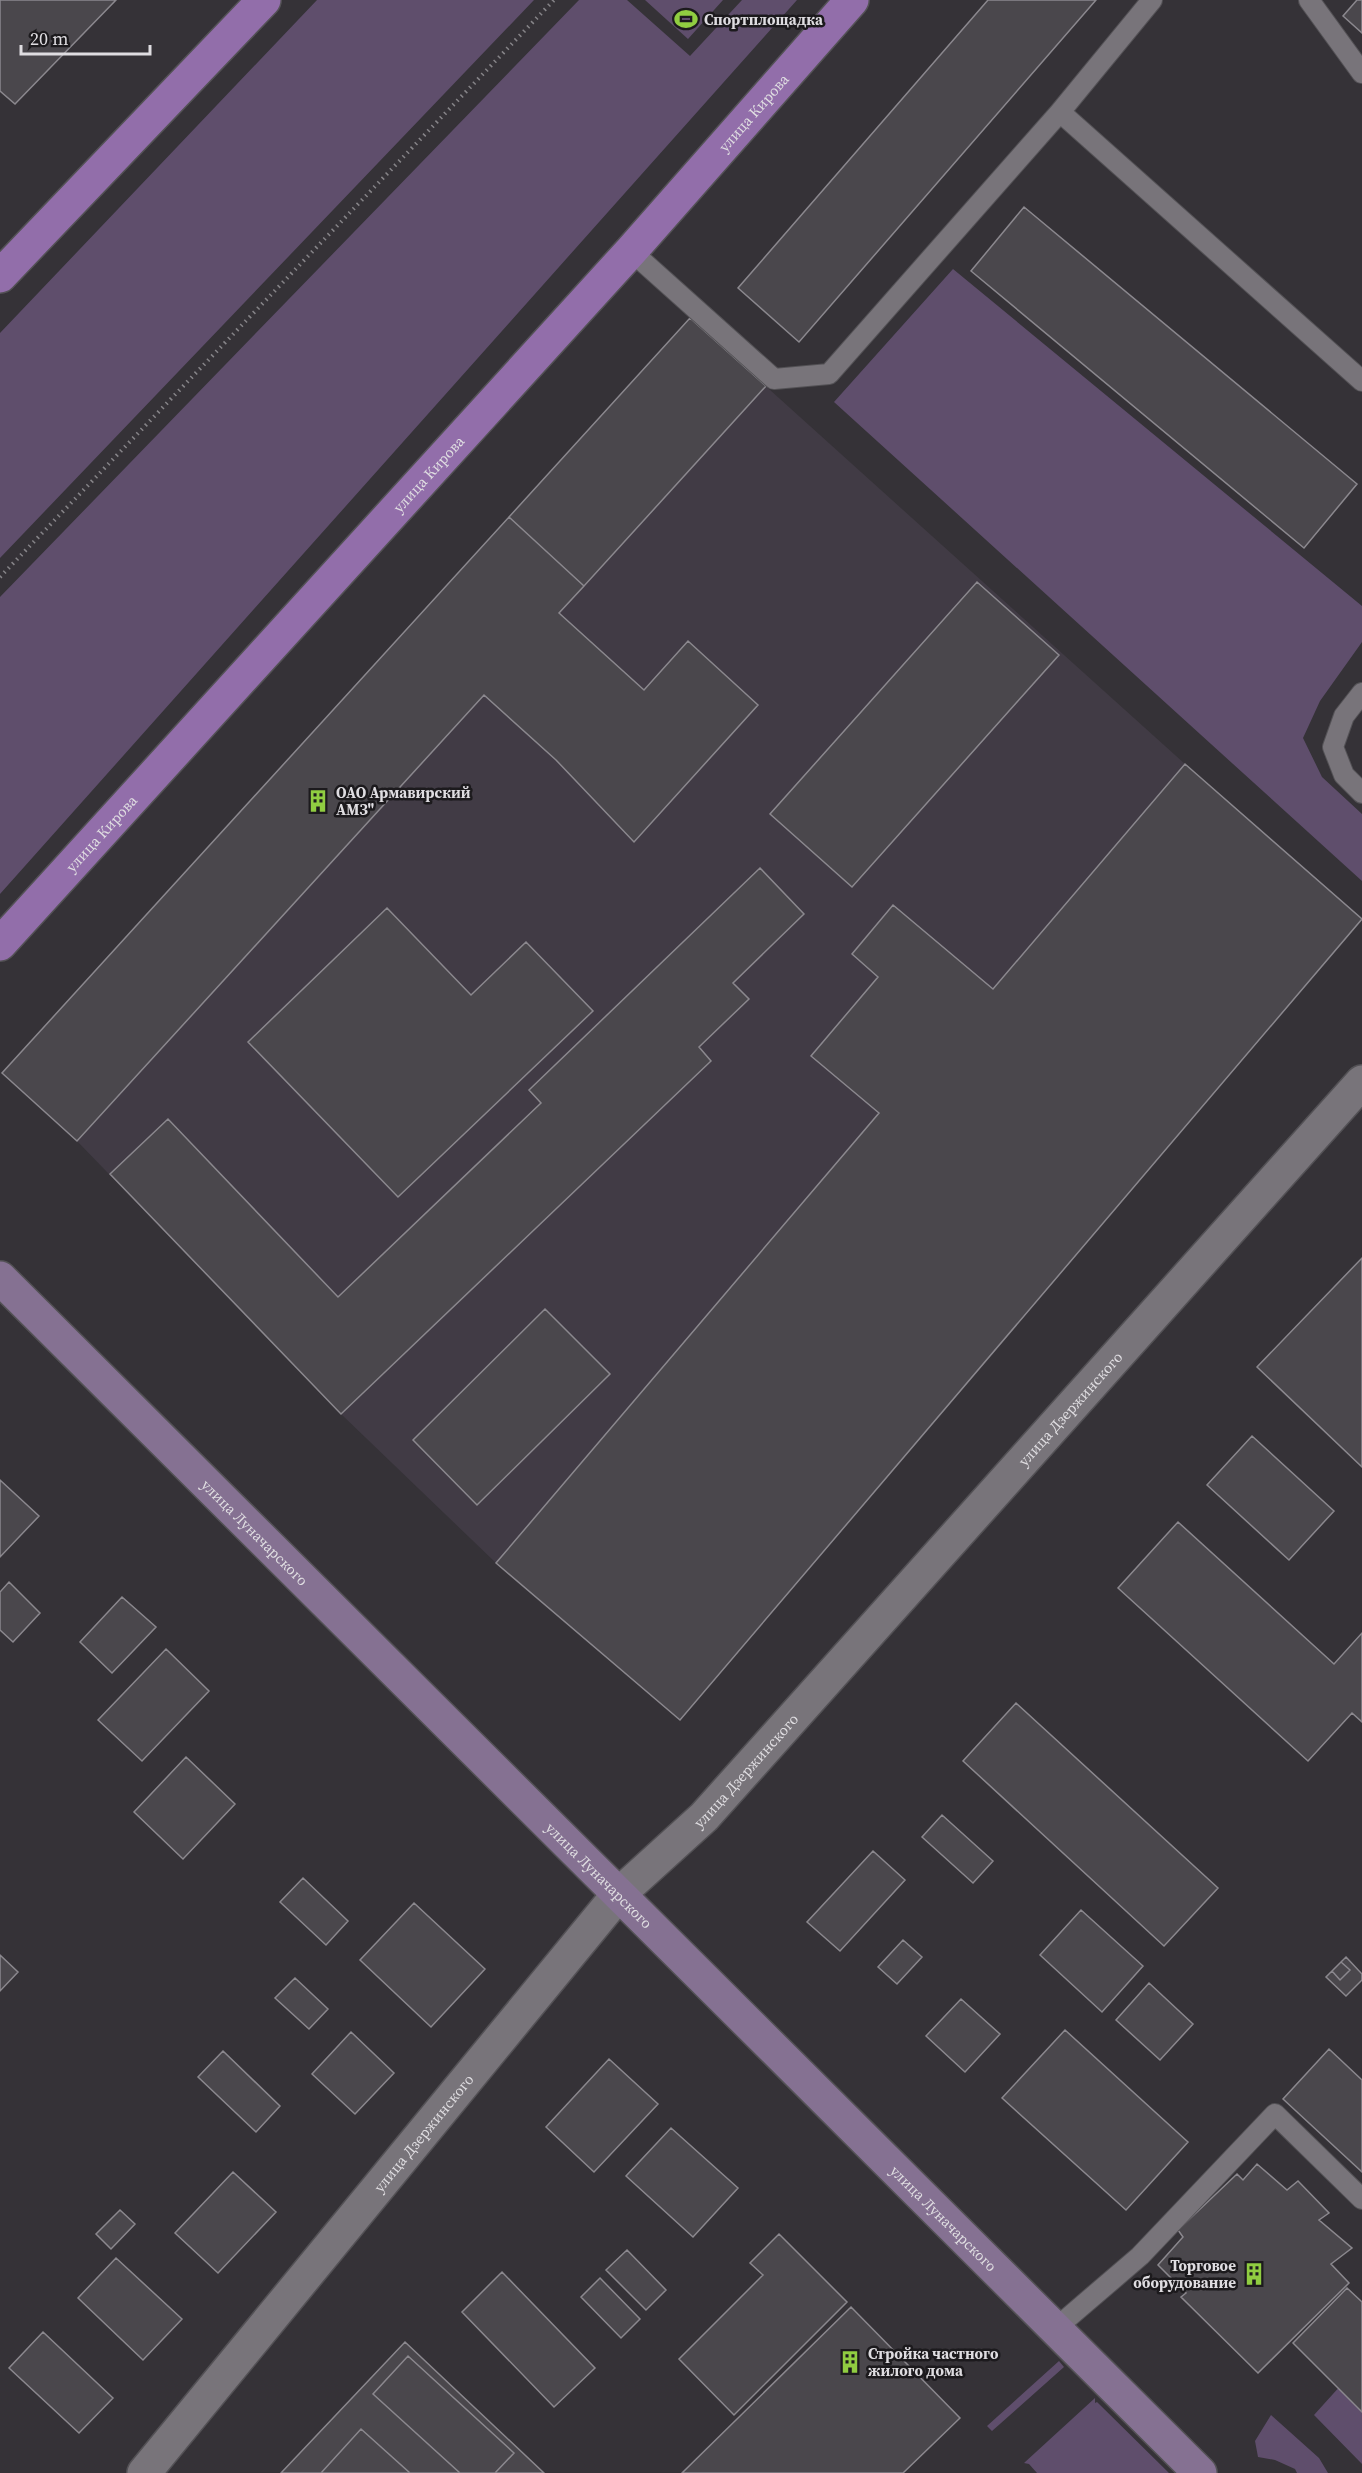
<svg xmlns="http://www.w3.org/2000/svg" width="1362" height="2473" font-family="'Source Serif 4',serif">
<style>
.built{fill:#413b45}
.green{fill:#5f4e6c}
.building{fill:#4a474c;stroke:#8b888e;stroke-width:1.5}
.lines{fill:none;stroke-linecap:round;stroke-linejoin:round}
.lane-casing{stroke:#535155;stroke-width:22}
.street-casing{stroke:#535155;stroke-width:36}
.secondary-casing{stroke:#535155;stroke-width:36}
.primary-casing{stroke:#535155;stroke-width:36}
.path{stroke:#868488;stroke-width:4;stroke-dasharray:1.5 4.5;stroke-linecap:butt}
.lane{stroke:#78747a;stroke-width:20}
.street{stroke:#78747a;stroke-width:33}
.secondary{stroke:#857192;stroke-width:33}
.primary{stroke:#926eaa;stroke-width:33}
.labels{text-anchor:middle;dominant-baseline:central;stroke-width:5;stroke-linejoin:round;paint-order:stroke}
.poi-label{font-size:15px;font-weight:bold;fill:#dfdde1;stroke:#1c1a1d;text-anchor:start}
.street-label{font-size:15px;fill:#dfdde1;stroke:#1c1a1d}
</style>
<rect width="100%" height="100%" fill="#353237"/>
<!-- built -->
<path class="built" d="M 690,318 L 1185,764 L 1362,918 L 680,1720 L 496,1563 L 341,1414 L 77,1141 L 2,1073 Z"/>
<!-- green -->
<path class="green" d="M 317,0 L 534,0 L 0,558 L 0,333 Z
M 579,0 L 627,0 L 690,56 L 742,0 L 797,0 L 0,894 L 0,597 Z
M 645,0 L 723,0 L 688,39 Z
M 953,269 L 1362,606 L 1362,642 L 1320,701 L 1303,738 L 1322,777 L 1362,814 L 1362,881 L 834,402 Z
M 1059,2361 L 1064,2367 L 992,2431 L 987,2426 Z
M 1342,2384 L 1362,2404 L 1362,2464 L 1314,2415 Z
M 1095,2398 L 1095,2403 L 1097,2402 L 1169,2473 L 1037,2473 L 1029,2464 L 1024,2463 Z
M 1271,2415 L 1319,2458 L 1328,2473 L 1297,2473 L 1295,2469 L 1275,2460 L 1258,2457 L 1255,2441 Z"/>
<!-- building -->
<path class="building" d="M 0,0 L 116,0 L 15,104 L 0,91 Z
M 988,0 L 1096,0 L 799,342 L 738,288 Z
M 1357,0 L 1362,0 L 1362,33 L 1343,16 Z
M 1024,207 L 1357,484 L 1304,548 L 971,271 Z
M 690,318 L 766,386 L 584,586 L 509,517 Z
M 509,517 L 584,586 L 559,613 L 644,690 L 688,641 L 758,705 L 634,842 L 556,760 L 484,695 L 77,1141 L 2,1073 Z
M 977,582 L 1059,655 L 852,887 L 770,814 Z
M 1185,764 L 1362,919 L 680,1720 L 496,1563 L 879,1113 L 811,1056 L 878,977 L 852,954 L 893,905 L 993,989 Z
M 760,868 L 804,914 L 733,983 L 749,999 L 699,1047 L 711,1061 L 341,1414 L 110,1174 L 168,1119 L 338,1297 L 541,1103 L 529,1090 Z
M 387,908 L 471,995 L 526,942 L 593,1011 L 398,1197 L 248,1042 Z
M 1362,1258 L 1362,1467 L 1257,1367 Z
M 545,1309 L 610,1374 L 477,1505 L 413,1440 Z
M 1252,1436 L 1334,1511 L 1289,1560 L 1207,1485 Z
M 0,1480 L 39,1516 L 0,1557 Z
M 1178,1522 L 1334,1664 L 1362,1633 L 1362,1722 L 1352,1713 L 1308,1761 L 1118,1588 Z
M 9,1582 L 40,1613 L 13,1642 L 0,1630 L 0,1592 Z
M 122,1597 L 156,1627 L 112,1673 L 80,1642 Z
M 166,1649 L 209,1691 L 142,1761 L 98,1720 Z
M 1016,1703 L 1218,1888 L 1164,1946 L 963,1761 Z
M 186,1757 L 235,1804 L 183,1859 L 134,1812 Z
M 942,1815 L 993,1861 L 973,1883 L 922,1837 Z
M 873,1851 L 905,1880 L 840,1951 L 807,1922 Z
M 303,1878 L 348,1921 L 326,1945 L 280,1902 Z
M 414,1903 L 485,1969 L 431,2027 L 360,1960 Z
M 1081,1910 L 1143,1966 L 1102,2012 L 1040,1955 Z
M 903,1940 L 922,1957 L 897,1984 L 878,1967 Z
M 0,1955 L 18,1972 L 0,1991 Z
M 1346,1957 L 1362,1974 L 1362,1980 L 1346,1996 L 1326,1977 Z
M 1341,1962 L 1350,1970 L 1340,1980 L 1332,1971 Z
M 295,1978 L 328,2009 L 309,2029 L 275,1998 Z
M 1149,1983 L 1193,2024 L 1160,2060 L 1116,2020 Z
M 961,1999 L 1000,2034 L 965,2072 L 926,2036 Z
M 1065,2030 L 1188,2142 L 1126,2210 L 1002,2098 Z
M 351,2032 L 394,2073 L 355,2114 L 312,2074 Z
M 1329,2049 L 1362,2080 L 1362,2172 L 1283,2099 Z
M 223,2051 L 280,2106 L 256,2132 L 198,2077 Z
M 609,2059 L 658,2104 L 594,2172 L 546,2127 Z
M 671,2128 L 738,2188 L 693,2237 L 626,2176 Z
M 1257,2164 L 1287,2190 L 1298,2181 L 1329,2213 L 1319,2220 L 1352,2248 L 1331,2264 L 1349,2283 L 1258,2373 L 1181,2297 L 1186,2293 L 1158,2265 L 1183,2237 L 1178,2230 L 1237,2174 L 1243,2180 Z
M 233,2172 L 276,2212 L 218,2273 L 175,2233 Z
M 120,2210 L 135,2224 L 111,2249 L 96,2234 Z
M 779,2234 L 847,2302 L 734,2415 L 679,2359 L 763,2275 L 750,2263 Z
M 627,2250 L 666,2290 L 646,2310 L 606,2270 Z
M 116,2258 L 182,2319 L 143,2360 L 78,2298 Z
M 502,2272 L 595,2368 L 554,2407 L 462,2312 Z
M 600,2278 L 640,2319 L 621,2338 L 581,2297 Z
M 1347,2288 L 1362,2302 L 1362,2412 L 1293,2343 Z
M 851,2307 L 960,2418 L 903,2473 L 682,2473 Z
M 43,2332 L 113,2398 L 79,2433 L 9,2368 Z
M 405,2342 L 544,2473 L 281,2473 Z
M 408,2356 L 514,2453 L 495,2473 L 460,2473 L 373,2394 Z
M 361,2429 L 410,2473 L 321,2473 Z"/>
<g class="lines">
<!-- lane casing -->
<g class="lane-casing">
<path id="lane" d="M 1152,0 L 1060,112 L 1362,381
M 1309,0 L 1362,73
M 631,251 L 774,379 L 829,374 L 1060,112
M 1362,693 L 1344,716 L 1333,747 L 1344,775 L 1362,793
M 1056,2328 L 1140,2256 L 1275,2114 L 1362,2199"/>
</g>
<!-- street casing -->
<g class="street-casing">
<g id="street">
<path id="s1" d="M 144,2473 L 618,1895 L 704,1817 L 1362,1082"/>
</g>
</g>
<!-- secondary casing -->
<g class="secondary-casing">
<g id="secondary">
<path id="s2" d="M 0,1278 L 1200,2473"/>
</g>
</g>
<!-- primary casing -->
<g class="primary-casing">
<g id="primary">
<path d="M 0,276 L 264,0"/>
<path id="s3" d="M 0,944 L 631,251 L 852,0"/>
</g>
</g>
<!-- path -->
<path class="path" d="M 0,577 L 554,0"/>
<!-- lane -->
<use href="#lane" class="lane"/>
<!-- street -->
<use href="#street" class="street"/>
<!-- secondary -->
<use href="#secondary" class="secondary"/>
<!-- primary -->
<use href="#primary" class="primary"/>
</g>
<!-- icons -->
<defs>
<g id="stadium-bare" transform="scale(1.8)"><path d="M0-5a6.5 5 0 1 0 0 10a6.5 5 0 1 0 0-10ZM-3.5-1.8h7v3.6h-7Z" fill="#90cd41" stroke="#1c1a1d" stroke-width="2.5" paint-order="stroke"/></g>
<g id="building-bare" transform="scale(1.8)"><path d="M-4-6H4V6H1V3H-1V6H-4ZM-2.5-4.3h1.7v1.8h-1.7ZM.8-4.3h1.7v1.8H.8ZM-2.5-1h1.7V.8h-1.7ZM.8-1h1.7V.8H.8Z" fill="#90cd41" stroke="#1c1a1d" stroke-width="2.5" paint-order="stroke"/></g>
</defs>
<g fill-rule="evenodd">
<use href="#stadium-bare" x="686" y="19"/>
<use href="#building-bare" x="318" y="801"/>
<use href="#building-bare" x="1254" y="2274"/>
<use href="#building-bare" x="850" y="2362"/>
</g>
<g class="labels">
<!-- poi labels -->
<g class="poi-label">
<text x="704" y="19">Спортплощадка</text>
<text x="336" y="792">ОАО Армавирский<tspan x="336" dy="17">АМЗ"</tspan></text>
<text x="1236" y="2265" text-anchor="end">Торговое<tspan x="1236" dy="17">оборудование</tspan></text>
<text x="868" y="2353">Стройка частного<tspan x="868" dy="17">жилого дома</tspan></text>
</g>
<!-- street labels -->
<g class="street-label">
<text stroke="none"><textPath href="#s3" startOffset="1122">улица Кирова</textPath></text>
<text stroke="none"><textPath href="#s3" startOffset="636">улица Кирова</textPath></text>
<text stroke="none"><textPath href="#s3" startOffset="150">улица Кирова</textPath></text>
<text stroke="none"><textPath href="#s1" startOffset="1412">улица Дзержинского</textPath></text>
<text stroke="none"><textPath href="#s2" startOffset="360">улица Луначарского</textPath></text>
<text stroke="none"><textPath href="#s1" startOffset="926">улица Дзержинского</textPath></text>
<text stroke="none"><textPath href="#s2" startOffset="846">улица Луначарского</textPath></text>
<text stroke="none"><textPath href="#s1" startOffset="440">улица Дзержинского</textPath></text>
<text stroke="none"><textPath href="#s2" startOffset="1332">улица Луначарского</textPath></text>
</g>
</g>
<!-- scale -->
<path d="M21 45v9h129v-9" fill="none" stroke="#dfdde1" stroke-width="3"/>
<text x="30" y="45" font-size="18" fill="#dfdde1" stroke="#1c1a1d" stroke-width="4.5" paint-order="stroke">20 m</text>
</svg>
